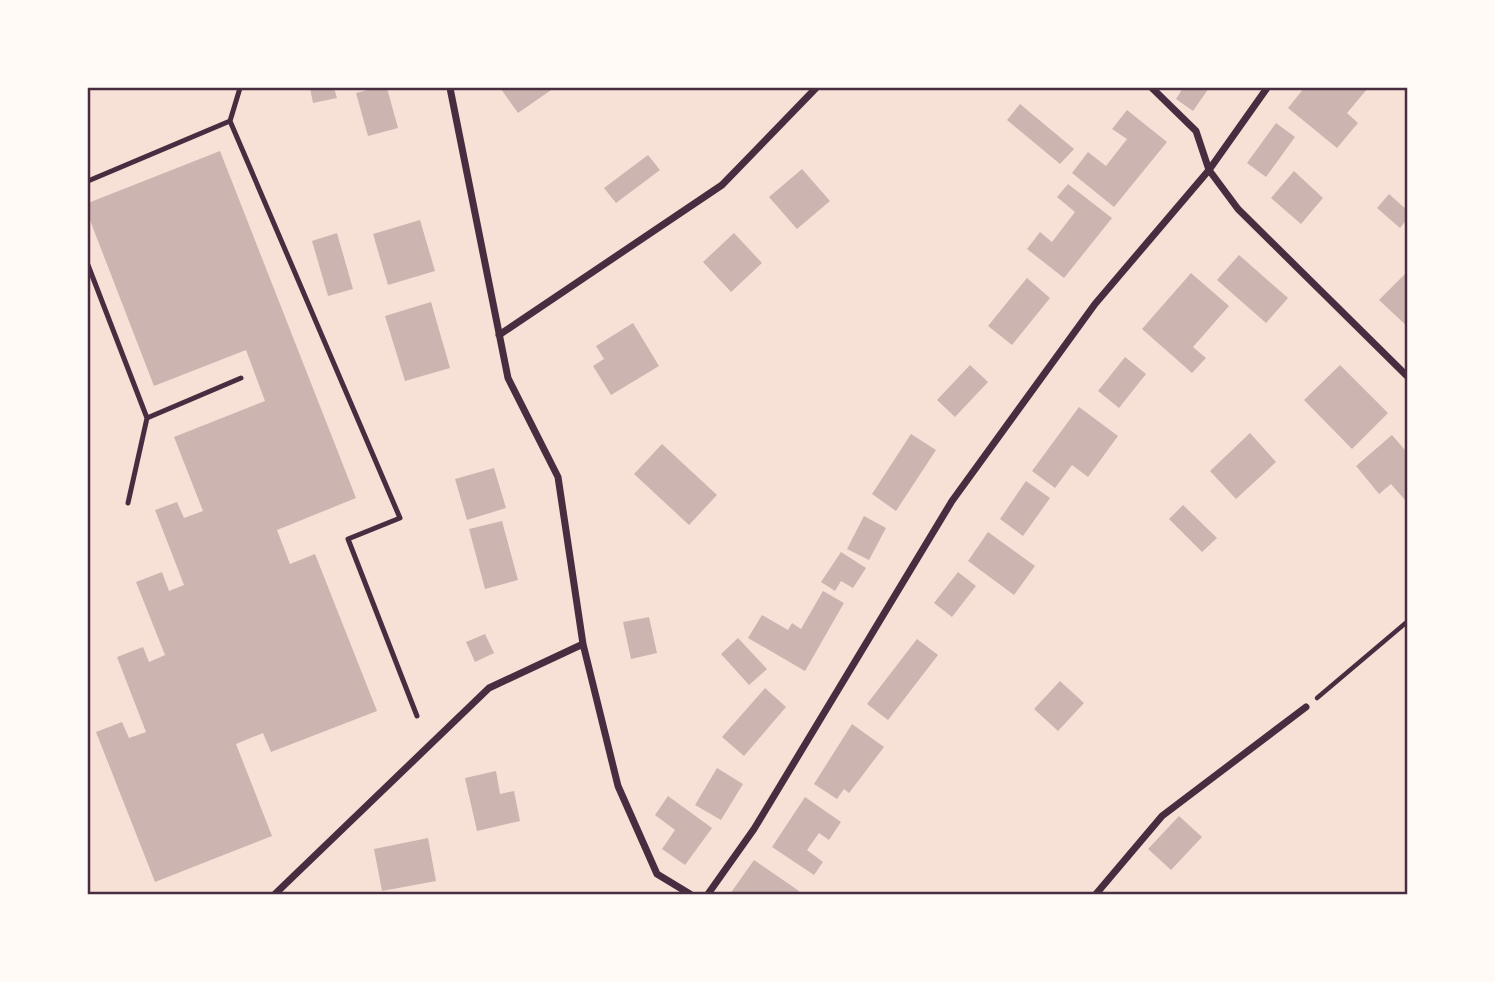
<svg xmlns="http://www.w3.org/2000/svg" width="1495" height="982" font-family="Overpass,sans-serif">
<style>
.building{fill:#ccb4b1}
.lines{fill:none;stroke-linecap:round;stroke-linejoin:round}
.path{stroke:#4a2c40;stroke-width:4.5}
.service{stroke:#4a2c40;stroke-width:5}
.minor{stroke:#4a2c40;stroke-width:7}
.neatline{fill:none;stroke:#4a2c40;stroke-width:2.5}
</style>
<rect width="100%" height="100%" fill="#f7e1d7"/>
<!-- building -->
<path class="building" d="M 310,88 L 334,88 L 337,98 L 313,103 Z
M 375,88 L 387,88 L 398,128 L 368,136 L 356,93 Z
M 503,88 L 554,88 L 518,113 L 501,89 Z
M 1183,88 L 1209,88 L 1193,111 L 1176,99 Z
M 1304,88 L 1368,88 L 1347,113 L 1358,123 L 1337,148 L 1288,108 Z
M 1020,104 L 1074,149 L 1060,164 L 1007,120 Z
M 1127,110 L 1167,142 L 1114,207 L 1072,173 L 1088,152 L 1106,166 L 1127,139 L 1112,129 Z
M 1276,123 L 1295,137 L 1266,177 L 1247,163 Z
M 220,151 L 356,498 L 277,530 L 290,564 L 315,554 L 377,711 L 271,752 L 263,733 L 236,744 L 272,836 L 155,882 L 96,732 L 122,722 L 129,738 L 146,732 L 117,657 L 143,647 L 149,662 L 165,655 L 136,582 L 162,572 L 169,591 L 184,585 L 155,510 L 177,502 L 184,518 L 203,511 L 174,437 L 265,401 L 246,350 L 154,386 L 88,215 L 88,203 Z
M 648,155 L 660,170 L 616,203 L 604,188 Z
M 802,169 L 830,201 L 797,229 L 769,197 Z
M 1294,171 L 1323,198 L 1301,224 L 1271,198 Z
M 1068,184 L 1112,218 L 1064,278 L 1027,249 L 1040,232 L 1052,242 L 1075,212 L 1057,197 Z
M 1389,194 L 1408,211 L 1408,218 L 1400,228 L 1377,208 Z
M 420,220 L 435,271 L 388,285 L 373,234 Z
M 337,233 L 353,289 L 328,296 L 312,241 Z
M 734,233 L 762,263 L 731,292 L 703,262 Z
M 1239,255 L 1288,298 L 1266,323 L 1217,280 Z
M 1408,271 L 1408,327 L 1379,300 Z
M 1191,273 L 1229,306 L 1193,347 L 1206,358 L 1192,373 L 1142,329 Z
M 1027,278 L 1050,298 L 1012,345 L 988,326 Z
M 431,302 L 450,368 L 405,381 L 385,316 Z
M 633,323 L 659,366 L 611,395 L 593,366 L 604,359 L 596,346 Z
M 1125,357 L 1146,374 L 1119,408 L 1098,391 Z
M 970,365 L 988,382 L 955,417 L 937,400 Z
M 1340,365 L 1388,413 L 1352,449 L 1304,400 Z
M 1079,407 L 1118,436 L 1088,477 L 1072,465 L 1055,488 L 1032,471 Z
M 1250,433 L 1276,462 L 1236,499 L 1210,471 Z
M 911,434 L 936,450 L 896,511 L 872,494 Z
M 1392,435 L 1405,450 L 1408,448 L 1408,498 L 1405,500 L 1391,484 L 1379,494 L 1356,466 Z
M 662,444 L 717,495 L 689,525 L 634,474 Z
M 494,468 L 506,508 L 467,520 L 455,479 Z
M 1026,481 L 1050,498 L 1023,536 L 1000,519 Z
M 1183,505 L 1217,538 L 1202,552 L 1169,519 Z
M 864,516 L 886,528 L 869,560 L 847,549 Z
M 502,521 L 518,580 L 485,589 L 469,529 Z
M 988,532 L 1035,566 L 1014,595 L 968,561 Z
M 841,552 L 866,568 L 853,588 L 841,581 L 835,591 L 821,582 Z
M 958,572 L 976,586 L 952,617 L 934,603 Z
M 823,591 L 844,603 L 805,671 L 748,638 L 762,615 L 788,630 L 792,623 L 801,629 Z
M 649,617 L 657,653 L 631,659 L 623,622 Z
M 485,634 L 494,653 L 475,662 L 466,642 Z
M 738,638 L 767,669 L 749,685 L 721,654 Z
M 917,639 L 938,655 L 888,720 L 867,704 Z
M 1060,681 L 1084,703 L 1058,731 L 1034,709 Z
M 765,688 L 786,707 L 744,756 L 722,737 Z
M 852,724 L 884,747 L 849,793 L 844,789 L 837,799 L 814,784 Z
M 717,768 L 743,784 L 721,820 L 695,805 Z
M 496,771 L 500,794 L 514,791 L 520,821 L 477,831 L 465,778 Z
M 668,796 L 712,828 L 685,865 L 662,849 L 675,830 L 655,815 Z
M 805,797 L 841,822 L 829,840 L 819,833 L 807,850 L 823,862 L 814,875 L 772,847 Z
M 1179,816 L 1202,837 L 1171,870 L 1148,849 Z
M 428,838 L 436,881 L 382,891 L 374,849 Z
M 754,860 L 799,891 L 797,894 L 730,894 Z"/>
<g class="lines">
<!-- path -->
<path class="path" d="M 1317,698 L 1408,621"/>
<!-- service -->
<path class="service" d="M 230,121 L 240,88
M 88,181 L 230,121 L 400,518 L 348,539 L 417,716
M 88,265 L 147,418 L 128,503
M 147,418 L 241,378"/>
<!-- minor -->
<path class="minor" d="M 450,88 L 508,378 L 558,477 L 583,644 L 618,786 L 657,874 L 690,894
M 1152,88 L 1196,131 L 1209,170 L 1238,209 L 1408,377
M 499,335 L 722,185 L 816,88
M 275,894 L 489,688 L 583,644
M 708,894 L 754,829 L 952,501 L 1095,304 L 1209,170 L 1267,88
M 1096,894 L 1162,816 L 1306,707"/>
</g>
<!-- border -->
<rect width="1495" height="982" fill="none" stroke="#fffaf5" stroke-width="178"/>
<rect x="89" y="89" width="1317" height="804" class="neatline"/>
</svg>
